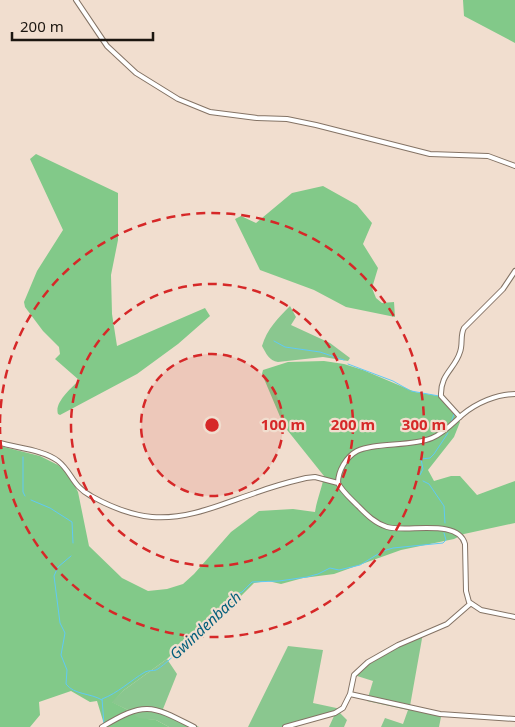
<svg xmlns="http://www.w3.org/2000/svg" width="515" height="727" font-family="'Noto Sans',sans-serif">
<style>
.green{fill:#8ac78f}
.forest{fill:#82c989}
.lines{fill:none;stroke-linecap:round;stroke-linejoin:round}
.stream{stroke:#60caf5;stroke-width:1}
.minor-casing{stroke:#847365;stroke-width:6}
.minor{stroke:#fff;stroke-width:4}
.ring{fill:none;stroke:#d62828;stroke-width:2.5;stroke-dasharray:9 6}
.labels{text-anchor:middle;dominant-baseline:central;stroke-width:4.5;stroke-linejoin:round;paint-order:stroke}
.water-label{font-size:15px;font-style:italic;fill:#045f7c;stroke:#f1decf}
.centre{fill:#d62828;stroke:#f1decf;stroke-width:2.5}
.ring-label{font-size:15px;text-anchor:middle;font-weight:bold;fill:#d62828;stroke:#f1decf;stroke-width:4.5;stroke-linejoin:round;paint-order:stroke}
</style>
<rect width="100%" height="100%" fill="#f1decf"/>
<!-- green -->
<path class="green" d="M 290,306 L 296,317 L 291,325 L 330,343 L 350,358 L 348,361 L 323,357 L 278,362 C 269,361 266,353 262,346 C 267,329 278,318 290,306 Z
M 423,633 L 410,706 L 442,712 L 439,727 L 381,727 L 385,718 L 403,724 L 408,710 L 367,701 L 373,681 L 354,675 L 368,660 L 393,645 Z
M 288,646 L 323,650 L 313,703 L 341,709 L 340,713 L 347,720 L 344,727 L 329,727 L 334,716 L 286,727 L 248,727 Z
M 167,659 L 177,674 L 163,709 L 199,727 L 169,727 L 156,720 L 139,719 L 128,710 L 111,702 L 124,690 Z"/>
<!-- forest -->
<path class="forest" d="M 463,0 L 515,0 L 515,43 L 464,16 Z
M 36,154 L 118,193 L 118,240 L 111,275 L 112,314 L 117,346 L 205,308 L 210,316 L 178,344 L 137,374 L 60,415 L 58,414 C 54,402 72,388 79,380 L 55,359 L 60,354 L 59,347 L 43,331 L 25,307 L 24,302 L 37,271 L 63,230 L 30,159 Z
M 323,186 L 357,205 L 372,223 L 363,244 L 378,268 L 372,288 L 376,298 L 382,303 L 394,302 L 395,317 L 346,307 L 314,290 L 260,270 L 235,219 L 241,216 L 256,223 L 292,193 Z
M 324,361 L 344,364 L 363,370 L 415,392 L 439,396 L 460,422 L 454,437 L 428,470 L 434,481 L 451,476 L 460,476 L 477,495 L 515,481 L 515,523 L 464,534 L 454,539 L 401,550 L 334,574 L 303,578 L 281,584 L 268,581 L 254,583 L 240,597 L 202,626 L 167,659 L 124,690 L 112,702 L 128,710 L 139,718 L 156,720 L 169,727 L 101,727 L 104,724 L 97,701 L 90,702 L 71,691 L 39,702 L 40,715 L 30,727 L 0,727 L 0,446 L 40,456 L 58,465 L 68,473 L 78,492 L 89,546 L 122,578 L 148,591 L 167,589 L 183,584 L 194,574 L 231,532 L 259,511 L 293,509 L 315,512 C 317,499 322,488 324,476 L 284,426 L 262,374 L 263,370 L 288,362 Z"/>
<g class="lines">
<!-- stream -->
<path class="stream" d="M 274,341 L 285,347 L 320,352 L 344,360
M 348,364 L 393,381 L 409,390
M 411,391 L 439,396
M 450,425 L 454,414 L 453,412
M 23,457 L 23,492 L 25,496
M 420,475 L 423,469 L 421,459 L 430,458 L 434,454 L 448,433
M 423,481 L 429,484 L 444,506 L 445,523
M 31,500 L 50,508 L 72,522 L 73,543
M 71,556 L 58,567 L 54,576 L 60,623 L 65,633 L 61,655 L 67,670 L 66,684 C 74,695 91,693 102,700
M 104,724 L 102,699 C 118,693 130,681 145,672 C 149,670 153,671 156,670 C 165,666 202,629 206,621 L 214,619 L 220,614 L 237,594 L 242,592 L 252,582 L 279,581 L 307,577 L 318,574 L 330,568 L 339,570 L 360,565 L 383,551 L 393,548 L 443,543 L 446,540 L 444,533"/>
<!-- minor casing -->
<g class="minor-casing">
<path id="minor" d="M 76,0 L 107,46 L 136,73 L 178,99 L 210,112 L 257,118 L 287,119 L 316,125 L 430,154 L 488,156 L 515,166
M 460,417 L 441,396 C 440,374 455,369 460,352 C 463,344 460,335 464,328 L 503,289 L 515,271
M 0,443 C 17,448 44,450 58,461 C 72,472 72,486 91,496 C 109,506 131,515 152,517 C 188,520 222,504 255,493 C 271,487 289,482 306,478 L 315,477 L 338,483
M 338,483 C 342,491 349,497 356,504 C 365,513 374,523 387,527 C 407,533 458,518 465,544 L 466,591 L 469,602 L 481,610 L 515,617
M 338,483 C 338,471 346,457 357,451 C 375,442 411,447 432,438 C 444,433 453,423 462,415 C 476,403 497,394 515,394
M 470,604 L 447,624 L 398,645 L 368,662 L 354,675 L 350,694 L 440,714 L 515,719
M 102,727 C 145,701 151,705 194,727
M 285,727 L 335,713 L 343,708 L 350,694"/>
</g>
<!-- minor -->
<use href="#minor" class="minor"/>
</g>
<!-- distance rings -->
<circle cx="212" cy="425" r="71" fill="#d62828" fill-opacity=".12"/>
<g class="ring">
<circle cx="212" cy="425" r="71"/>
<circle cx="212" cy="425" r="141"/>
<path d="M0 423A212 212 0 1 1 0 427"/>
</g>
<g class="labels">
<!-- water labels -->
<g class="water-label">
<text transform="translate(205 625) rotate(-43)">Gwindenbach</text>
</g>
</g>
<circle cx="212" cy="425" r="8" class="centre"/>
<g class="ring-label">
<text x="283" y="430">100 m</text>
<text x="353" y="430">200 m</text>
<text x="424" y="430">300 m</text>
</g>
<!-- scale -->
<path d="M12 32v8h141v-8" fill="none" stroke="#1c1610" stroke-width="2.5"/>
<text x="20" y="32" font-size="15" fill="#1c1610" stroke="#f1decf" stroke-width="4" paint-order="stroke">200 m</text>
</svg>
